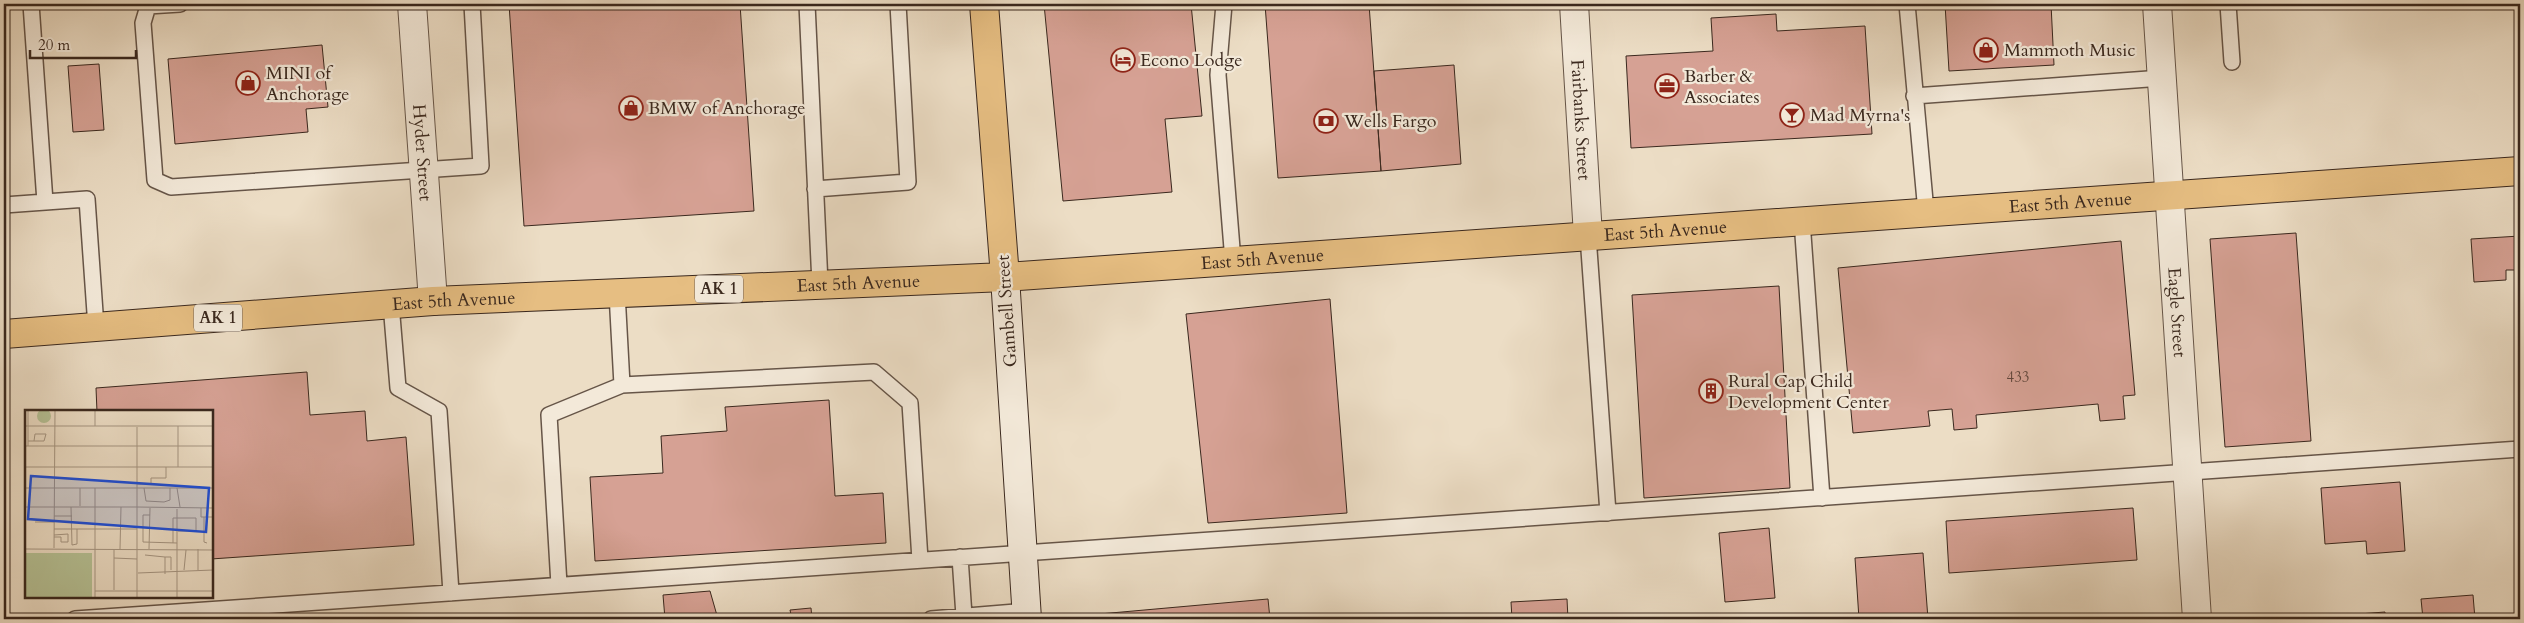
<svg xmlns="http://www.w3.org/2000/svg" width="2524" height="623" font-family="Cardo,serif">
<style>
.building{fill:#d6a194;stroke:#3a281e}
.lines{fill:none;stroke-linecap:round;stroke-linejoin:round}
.service-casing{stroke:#665548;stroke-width:18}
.minor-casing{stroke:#665548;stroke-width:30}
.secondary-casing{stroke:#3a281e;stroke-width:30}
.primary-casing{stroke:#3a281e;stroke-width:30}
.trunk-casing{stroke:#3a281e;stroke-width:30}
.service{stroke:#f3e9d9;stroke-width:15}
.minor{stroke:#f3e9d9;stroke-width:28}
.secondary{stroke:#f3e9d9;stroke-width:28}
.primary{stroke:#e6be82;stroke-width:28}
.trunk{stroke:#e6be82;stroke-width:28}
.labels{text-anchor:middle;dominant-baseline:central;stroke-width:4.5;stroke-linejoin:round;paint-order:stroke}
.number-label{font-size:15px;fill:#61463c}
.shield{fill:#f3e9d9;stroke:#726256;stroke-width:1}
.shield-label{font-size:16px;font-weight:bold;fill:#3a281e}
.poi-label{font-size:18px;fill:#3a281e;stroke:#f3e9d9;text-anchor:start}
.street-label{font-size:18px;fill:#3a281e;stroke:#f3e9d9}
.inset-road{fill:none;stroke:#a59582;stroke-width:1}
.view{fill:#1d4ed8;fill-opacity:0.15;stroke:#1d4ed8;stroke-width:2.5}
.inset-edge{fill:none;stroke:#3a281e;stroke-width:2.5}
</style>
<rect width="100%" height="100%" fill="#ecddc5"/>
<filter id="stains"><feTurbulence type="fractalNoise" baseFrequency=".004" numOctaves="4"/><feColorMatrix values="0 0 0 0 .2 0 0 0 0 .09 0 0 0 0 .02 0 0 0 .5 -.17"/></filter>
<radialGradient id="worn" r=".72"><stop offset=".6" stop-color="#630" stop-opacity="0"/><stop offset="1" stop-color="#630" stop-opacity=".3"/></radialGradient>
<!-- building -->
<path class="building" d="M 509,4 L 740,4 L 754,211 L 524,226 Z
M 1044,4 L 1191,4 L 1202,116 L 1165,119 L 1172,192 L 1063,201 Z
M 1265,4 L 1369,4 L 1381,171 L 1278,178 Z
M 1945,4 L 2051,4 L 2054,65 L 1949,71 Z
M 1776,14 L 1777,31 L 1865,26 L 1872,134 L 1631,148 L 1626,56 L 1713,51 L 1711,18 Z
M 322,45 L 328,107 L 306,109 L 308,132 L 175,144 L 168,59 Z
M 99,64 L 104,130 L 73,132 L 68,66 Z
M 1454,65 L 1461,164 L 1381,171 L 1374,71 Z
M 2296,233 L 2311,441 L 2225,447 L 2210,239 Z
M 2520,236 L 2520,270 L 2506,270 L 2506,280 L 2474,282 L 2471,239 Z
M 2121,241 L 2135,395 L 2123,396 L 2125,419 L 2100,421 L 2098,404 L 1976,415 L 1977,428 L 1954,430 L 1952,409 L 1928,411 L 1930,426 L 1853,433 L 1838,268 Z
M 1779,286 L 1790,488 L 1644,498 L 1632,295 Z
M 1330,299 L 1347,513 L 1208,523 L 1186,314 Z
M 307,372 L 310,415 L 365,411 L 367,441 L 406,437 L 414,545 L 211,559 L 211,412 L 97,412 L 96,388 Z
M 829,400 L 835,496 L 883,493 L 886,543 L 595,561 L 590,477 L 663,473 L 661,436 L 727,431 L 725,407 Z
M 2400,482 L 2405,551 L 2367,554 L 2366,541 L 2325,544 L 2321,488 Z
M 2133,508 L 2137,560 L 1949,573 L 1946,521 Z
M 1769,528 L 1775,598 L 1725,602 L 1719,533 Z
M 1923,553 L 1928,619 L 1859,619 L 1855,558 Z
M 710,591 L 718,619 L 665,619 L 663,595 Z
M 2473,595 L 2475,619 L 2423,619 L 2421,599 Z
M 1268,599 L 1270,619 L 1077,619 L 1077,616 Z
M 1567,599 L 1568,619 L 1512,619 L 1511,602 Z
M 811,608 L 812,619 L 792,619 L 790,610 Z
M 2385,612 L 2385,619 L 2360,619 L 2359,614 Z"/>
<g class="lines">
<!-- service casing -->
<g class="service-casing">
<path id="service" d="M 31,4 L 45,202
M 180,4 L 148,6 L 143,23 L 155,180 L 171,187 L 481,166 L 472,4
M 807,4 L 820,284
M 1224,4 L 1218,75 L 1233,261
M 1907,4 L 1926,212
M 2228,4 L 2232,62
M 1914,96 L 2162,78
M 815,189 L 908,182 L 898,4
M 4,205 L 87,199 L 96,327
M 1802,221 L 1822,498
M 1588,236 L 1608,513
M 617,293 L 622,385
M 391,304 L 398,388 L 439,411 L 451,593
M 960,557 L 964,616
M 559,585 L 549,415 L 622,385 L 874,372 L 910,403 L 920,560
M 75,619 L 2520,449
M 931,619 L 1026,611"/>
</g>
<!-- minor casing -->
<g class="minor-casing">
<g id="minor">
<path id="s1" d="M 412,4 L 433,301"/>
<path id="s2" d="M 1574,4 L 1588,236"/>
<path id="s3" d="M 2157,4 L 2197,619"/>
</g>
</g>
<!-- secondary casing -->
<g class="secondary-casing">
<path id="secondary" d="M 1005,277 L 1027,619"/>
</g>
<!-- primary casing -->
<g class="primary-casing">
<g id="primary">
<path id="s4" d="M 1005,277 L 2520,171"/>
</g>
</g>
<!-- trunk casing -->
<g class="trunk-casing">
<g id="trunk">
<path id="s5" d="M 4,334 L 433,301 L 1005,277 L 984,4"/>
</g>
</g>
<!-- service -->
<use href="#service" class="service"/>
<!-- minor -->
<use href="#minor" class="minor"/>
<!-- secondary -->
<use href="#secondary" class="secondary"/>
<!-- primary -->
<use href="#primary" class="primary"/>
<!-- trunk -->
<use href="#trunk" class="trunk"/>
</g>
<!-- icons -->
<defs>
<g id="shop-ring" transform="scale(1.25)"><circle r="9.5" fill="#f3e9d9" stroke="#8f2418" stroke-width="1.5"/><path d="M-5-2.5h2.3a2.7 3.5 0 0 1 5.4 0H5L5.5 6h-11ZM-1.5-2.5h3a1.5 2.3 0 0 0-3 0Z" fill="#8f2418"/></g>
<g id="hotel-ring" transform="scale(1.25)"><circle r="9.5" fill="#f3e9d9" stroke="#8f2418" stroke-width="1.5"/><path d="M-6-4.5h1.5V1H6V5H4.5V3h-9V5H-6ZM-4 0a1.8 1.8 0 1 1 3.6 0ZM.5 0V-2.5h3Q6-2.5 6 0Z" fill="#8f2418"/></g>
<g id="office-ring" transform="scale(1.25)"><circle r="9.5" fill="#f3e9d9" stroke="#8f2418" stroke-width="1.5"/><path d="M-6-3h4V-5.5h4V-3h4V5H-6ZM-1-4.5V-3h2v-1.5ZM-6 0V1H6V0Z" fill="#8f2418"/></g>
<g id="bar-ring" transform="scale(1.25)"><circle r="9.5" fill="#f3e9d9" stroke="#8f2418" stroke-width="1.5"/><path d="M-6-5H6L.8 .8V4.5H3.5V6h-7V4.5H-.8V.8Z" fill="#8f2418"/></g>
<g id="bank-ring" transform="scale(1.25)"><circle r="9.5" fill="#f3e9d9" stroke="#8f2418" stroke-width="1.5"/><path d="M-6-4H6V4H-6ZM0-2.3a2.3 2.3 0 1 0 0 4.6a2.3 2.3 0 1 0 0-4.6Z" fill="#8f2418"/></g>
<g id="building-ring" transform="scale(1.25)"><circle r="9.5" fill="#f3e9d9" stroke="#8f2418" stroke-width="1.5"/><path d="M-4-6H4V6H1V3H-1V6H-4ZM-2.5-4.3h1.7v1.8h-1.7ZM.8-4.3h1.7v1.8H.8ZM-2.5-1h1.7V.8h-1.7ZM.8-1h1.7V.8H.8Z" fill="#8f2418"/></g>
</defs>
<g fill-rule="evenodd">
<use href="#shop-ring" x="1986" y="50"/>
<use href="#hotel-ring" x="1123" y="60"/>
<use href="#shop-ring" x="248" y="83"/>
<use href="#office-ring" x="1667" y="86"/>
<use href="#shop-ring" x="631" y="108"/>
<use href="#bar-ring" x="1792" y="115"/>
<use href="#bank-ring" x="1326" y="121"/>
<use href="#building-ring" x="1711" y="391"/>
</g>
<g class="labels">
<!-- number labels -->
<g class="number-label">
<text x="2018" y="377">433</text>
</g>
<!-- shield labels -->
<g class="shield">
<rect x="695" y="275.5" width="48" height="27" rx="4"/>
<rect x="194" y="304.5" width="48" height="27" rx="4"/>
</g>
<g class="shield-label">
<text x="719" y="289">AK 1</text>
<text x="218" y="318">AK 1</text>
</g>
<!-- poi labels -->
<g class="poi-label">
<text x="2004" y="50">Mammoth Music</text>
<text x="1140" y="60">Econo Lodge</text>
<text x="266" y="73">MINI of<tspan x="266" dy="21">Anchorage</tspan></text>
<text x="1684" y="76">Barber &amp;<tspan x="1684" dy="21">Associates</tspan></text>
<text x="648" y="108">BMW of Anchorage</text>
<text x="1810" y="115">Mad Myrna's</text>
<text x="1344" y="121">Wells Fargo</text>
<text x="1728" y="381">Rural Cap Child<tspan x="1728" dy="21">Development Center</tspan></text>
</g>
<!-- street labels -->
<g class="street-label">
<text stroke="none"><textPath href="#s2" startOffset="116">Fairbanks Street</textPath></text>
<text stroke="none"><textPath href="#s1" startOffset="149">Hyder Street</textPath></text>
<text stroke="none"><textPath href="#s4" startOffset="1068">East 5th Avenue</textPath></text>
<text stroke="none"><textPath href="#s4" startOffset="662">East 5th Avenue</textPath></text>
<text stroke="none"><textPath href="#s4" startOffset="258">East 5th Avenue</textPath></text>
<text stroke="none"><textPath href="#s5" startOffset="856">East 5th Avenue</textPath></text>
<text stroke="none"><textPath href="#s5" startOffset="451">East 5th Avenue</textPath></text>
<text transform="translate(1007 311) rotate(-94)">Gambell Street</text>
<text stroke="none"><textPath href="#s3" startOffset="309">Eagle Street</textPath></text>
</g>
</g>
<!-- overview -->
<g transform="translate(25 410)">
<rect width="188" height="188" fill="#ecddc5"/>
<path d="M12 6a7 7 0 1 1 14 0a7 7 0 1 1-14 0ZM 0,143 L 67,143 L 67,187 L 0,187 Z" fill="#b6c296"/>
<path class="inset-road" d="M 54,0 L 70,0 L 70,16M 0,16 L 188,16M 3,31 L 9,31 L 10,24 L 21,24 L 19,31 L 9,31M 0,36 L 188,36M 3,36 L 3,0M 0,57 L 188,57M 153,57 L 153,16M 112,74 L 126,74 L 126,68 L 141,68 L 141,57M 0,78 L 188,78M 55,78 L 55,96M 119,78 L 121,91 L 139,92 L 145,90 L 145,78M 152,78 L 155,97M 0,97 L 112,97 L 112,17M 46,97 L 47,135 L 52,134 L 52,119M 176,98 L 176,107 L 187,107M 125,105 L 118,105 L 118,132 L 152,133M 29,106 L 47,106M 179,107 L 179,132 L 182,133M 10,112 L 29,112M 29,119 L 112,119M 29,127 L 36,127 L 36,132 L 43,132 L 43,124 L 29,125M 148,133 L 148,108 L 171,108 L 171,121 L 153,121M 29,138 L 30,0M 0,139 L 188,140M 95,139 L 96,97M 124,139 L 125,98M 120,145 L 140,147M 89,148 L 112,149M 159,160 L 161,140M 173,160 L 173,139M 113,163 L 188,160M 140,164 L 140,147 L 146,147 L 146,160M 89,180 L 89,139M 70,181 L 188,181M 70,188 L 70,78M 112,188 L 112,97 L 188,98M 152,188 L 152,99"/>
<path class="view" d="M 6,66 L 184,78 L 181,122 L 3,109 Z"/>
<rect width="188" height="188" class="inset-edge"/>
</g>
<!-- margin -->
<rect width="2524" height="623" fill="none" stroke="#ecddc5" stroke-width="20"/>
<rect x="5" y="5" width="2514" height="613" fill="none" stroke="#3a281e" stroke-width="2.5"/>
<rect x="10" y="10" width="2504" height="603" fill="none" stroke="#3a281e"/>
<!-- scale -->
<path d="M30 50v8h106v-8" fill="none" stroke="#3a281e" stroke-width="2.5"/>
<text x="38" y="50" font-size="15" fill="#3a281e" stroke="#f3e9d9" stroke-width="4" paint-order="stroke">20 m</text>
<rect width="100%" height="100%" filter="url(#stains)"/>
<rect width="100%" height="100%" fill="url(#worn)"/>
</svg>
